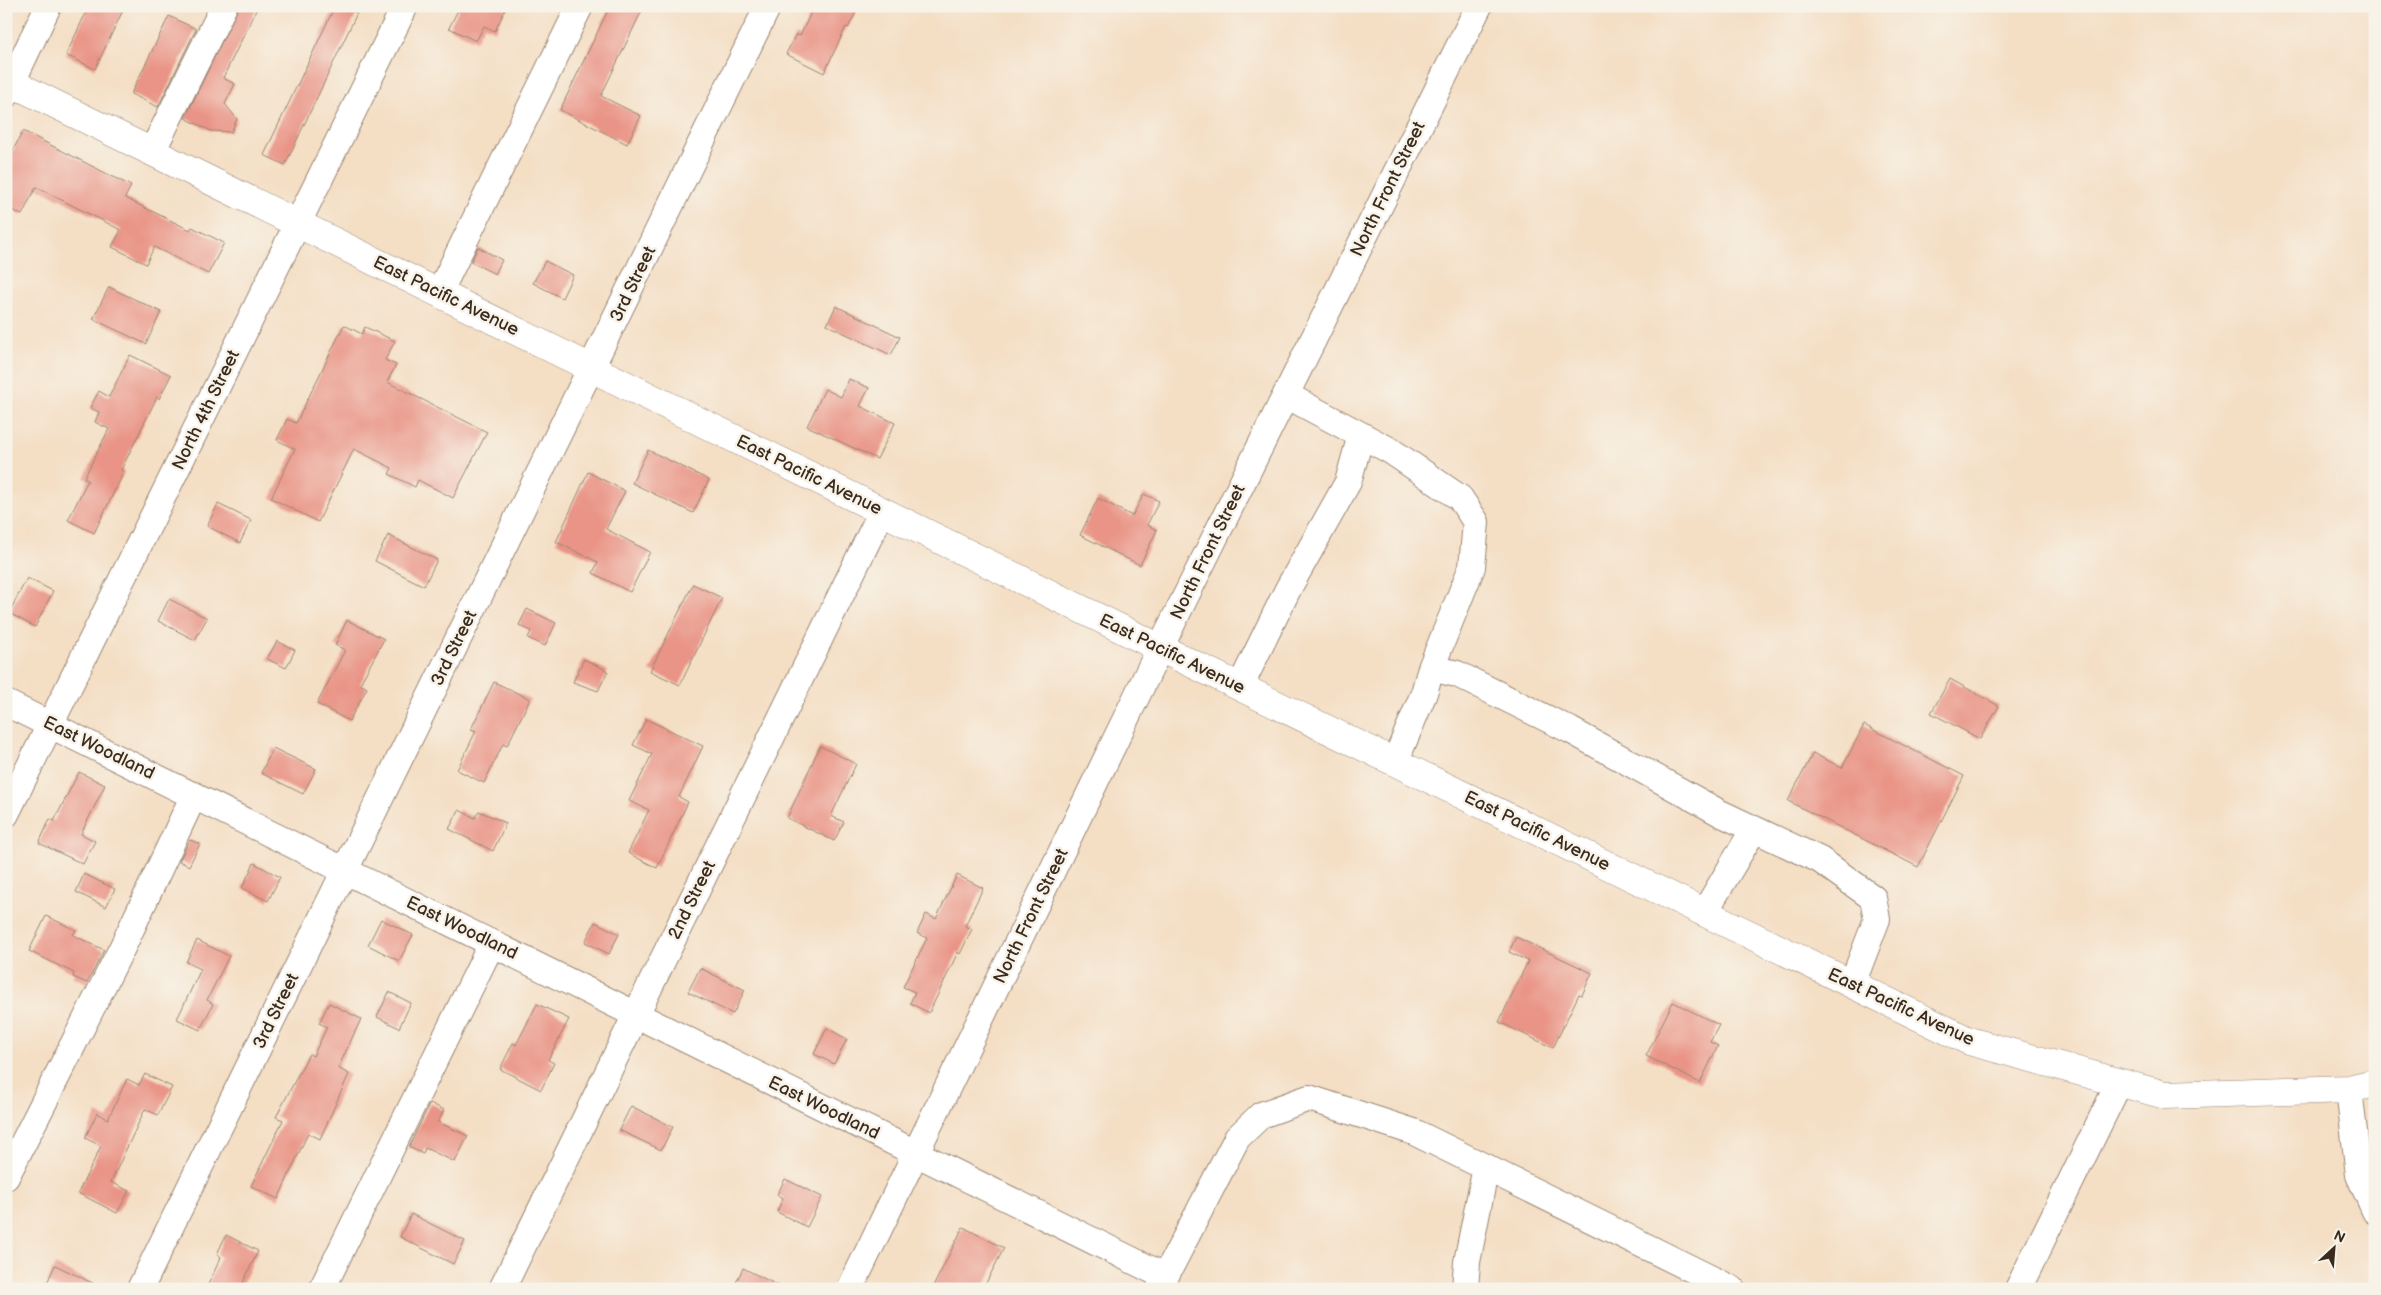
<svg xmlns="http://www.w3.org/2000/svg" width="2381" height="1295" font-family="'Balsamiq Sans',sans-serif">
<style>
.building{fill:#e99486}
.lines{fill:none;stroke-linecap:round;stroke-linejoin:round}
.minor-casing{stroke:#988471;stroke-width:28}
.major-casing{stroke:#988471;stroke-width:29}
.minor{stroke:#fff;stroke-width:26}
.major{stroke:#fff;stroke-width:28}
.labels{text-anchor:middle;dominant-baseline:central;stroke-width:5;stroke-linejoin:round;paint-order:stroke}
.street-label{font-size:18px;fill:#3b2a1e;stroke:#f7f3e8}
</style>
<rect width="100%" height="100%" fill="#f7f3e8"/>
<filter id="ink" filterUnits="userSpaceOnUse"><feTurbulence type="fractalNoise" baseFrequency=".02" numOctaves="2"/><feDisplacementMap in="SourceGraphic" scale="10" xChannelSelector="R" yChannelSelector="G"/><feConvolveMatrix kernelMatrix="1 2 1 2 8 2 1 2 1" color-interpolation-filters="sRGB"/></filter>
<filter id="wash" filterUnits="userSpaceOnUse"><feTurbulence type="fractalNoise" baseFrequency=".0096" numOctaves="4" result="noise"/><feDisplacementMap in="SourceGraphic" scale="20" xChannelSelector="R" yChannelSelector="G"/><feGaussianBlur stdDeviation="1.12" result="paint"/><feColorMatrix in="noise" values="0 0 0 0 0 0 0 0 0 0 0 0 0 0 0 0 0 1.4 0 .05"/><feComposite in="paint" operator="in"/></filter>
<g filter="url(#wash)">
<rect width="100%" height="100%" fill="#f4dec4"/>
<g id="blocks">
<!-- building -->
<path class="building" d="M 89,6 L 125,6 L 95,69 L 66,55 Z
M 239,6 L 258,6 L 223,78 L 235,84 L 225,104 L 237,119 L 231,132 L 211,131 L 185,118 Z
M 335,6 L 343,6 L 357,13 L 285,165 L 264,155 Z
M 460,6 L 507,6 L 495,31 L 484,26 L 476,41 L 449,28 Z
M 610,6 L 644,6 L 601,96 L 641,116 L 627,144 L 560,110 Z
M 814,6 L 859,6 L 848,28 L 846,27 L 824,73 L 786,54 L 796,34 L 800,36 Z
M 169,16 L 196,29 L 158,107 L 131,94 Z
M 23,131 L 131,186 L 125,198 L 190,230 L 192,227 L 224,243 L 208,274 L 154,247 L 146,264 L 112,247 L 121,230 L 36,187 L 22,215 L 6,207 L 6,164 Z
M 478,247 L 502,260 L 495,274 L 471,262 Z
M 545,261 L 573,275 L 562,298 L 533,283 Z
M 109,287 L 161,312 L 146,344 L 93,319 Z
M 836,306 L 900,337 L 891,355 L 827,325 Z
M 344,325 L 362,334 L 365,327 L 395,341 L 385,360 L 396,365 L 387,382 L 487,432 L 453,498 L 418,480 L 415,487 L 389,474 L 392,468 L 354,449 L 318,522 L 271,498 L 295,449 L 277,440 L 287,419 L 296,423 Z
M 130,355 L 171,375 L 159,399 L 157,397 L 121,470 L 124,472 L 94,533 L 68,520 L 88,480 L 84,478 L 109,429 L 95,422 L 99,412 L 90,408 L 99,391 L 109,397 Z
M 849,379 L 869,388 L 860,406 L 895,423 L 877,459 L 807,426 L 825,389 L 841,397 Z
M 648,450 L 709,480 L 693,513 L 632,483 Z
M 588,472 L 625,491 L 606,529 L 650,552 L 630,592 L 593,573 L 598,562 L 556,542 Z
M 1144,494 L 1159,501 L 1147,525 L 1157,530 L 1140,565 L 1080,535 L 1098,498 L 1132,516 Z
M 218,504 L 251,520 L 240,543 L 207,526 Z
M 388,535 L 437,560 L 424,586 L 375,561 Z
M 27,578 L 53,591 L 35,627 L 9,613 Z
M 693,584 L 722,598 L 680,685 L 650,671 Z
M 169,599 L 207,618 L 195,640 L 158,621 Z
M 527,609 L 556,623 L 545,646 L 528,638 L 531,631 L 519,625 Z
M 347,620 L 384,639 L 360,684 L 367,688 L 349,721 L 317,704 L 345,650 L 335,645 Z
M 277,641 L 295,650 L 286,668 L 267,659 Z
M 584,659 L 608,671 L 598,691 L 573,682 Z
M 1950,679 L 1999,706 L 1980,739 L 1931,713 Z
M 494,682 L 530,699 L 507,746 L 503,744 L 484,783 L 457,770 L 476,731 L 471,729 Z
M 646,719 L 703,746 L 679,797 L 688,802 L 657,868 L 628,853 L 649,810 L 629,801 L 652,754 L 633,745 Z
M 1864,725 L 1964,776 L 1918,867 L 1788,801 L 1813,753 L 1842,768 Z
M 820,746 L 856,764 L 831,816 L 844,822 L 834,841 L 787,818 Z
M 273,748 L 316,769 L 303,794 L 261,773 Z
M 79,772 L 105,785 L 81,834 L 95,841 L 83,864 L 39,843 L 50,819 L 54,821 Z
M 459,810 L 475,818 L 479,811 L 506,823 L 493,851 L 449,829 Z
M 190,840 L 200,844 L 189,866 L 179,861 Z
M 254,863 L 280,877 L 268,901 L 242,888 Z
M 84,874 L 115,889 L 106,907 L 76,892 Z
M 957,875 L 983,888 L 965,926 L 972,929 L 960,954 L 958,952 L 929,1013 L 910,1003 L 915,992 L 903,987 L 927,938 L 917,933 L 926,914 L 936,919 Z
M 46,916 L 76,930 L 73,935 L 104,950 L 87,983 L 73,977 L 74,973 L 29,951 Z
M 381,919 L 413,935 L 399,961 L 368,945 Z
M 595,922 L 619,934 L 609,954 L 585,942 Z
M 1516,937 L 1592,973 L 1582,995 L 1579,994 L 1553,1048 L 1499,1022 L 1528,961 L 1509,952 Z
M 197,940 L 229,956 L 207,1000 L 213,1004 L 200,1030 L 177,1019 L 201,969 L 186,962 Z
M 700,968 L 745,990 L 733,1014 L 688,992 Z
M 389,992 L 411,1003 L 399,1028 L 377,1017 Z
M 1673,1002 L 1719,1025 L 1710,1042 L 1718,1046 L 1700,1083 L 1646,1056 Z
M 329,1003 L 361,1019 L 338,1068 L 349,1074 L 320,1139 L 308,1133 L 278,1199 L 251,1186 L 283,1120 L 276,1117 L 309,1054 L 313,1056 L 327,1027 L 319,1023 Z
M 537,1004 L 569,1019 L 548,1060 L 554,1063 L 541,1090 L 500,1069 L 513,1043 L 516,1045 Z
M 827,1028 L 847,1039 L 834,1064 L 814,1054 Z
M 145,1074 L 172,1087 L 158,1115 L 145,1109 L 111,1182 L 129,1191 L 117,1213 L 78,1193 L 101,1146 L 85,1138 L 97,1113 L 108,1119 L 127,1079 L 139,1085 Z
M 430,1103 L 444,1110 L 438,1122 L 468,1136 L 455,1162 L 425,1148 L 423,1154 L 409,1147 Z
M 631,1106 L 673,1127 L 661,1150 L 619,1130 Z
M 785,1179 L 822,1197 L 807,1227 L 777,1212 L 783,1198 L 777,1195 Z
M 411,1214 L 465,1241 L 453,1264 L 400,1237 Z
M 963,1227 L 1004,1248 L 983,1289 L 932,1289 Z
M 226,1235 L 258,1251 L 240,1289 L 206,1289 L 221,1257 L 217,1254 Z
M 55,1265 L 105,1289 L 58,1289 L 47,1283 Z
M 743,1268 L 785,1289 L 733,1289 Z"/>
</g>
</g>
<g filter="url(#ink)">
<use href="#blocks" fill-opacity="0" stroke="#988471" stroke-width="1"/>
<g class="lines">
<!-- minor casing -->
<g class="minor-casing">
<path id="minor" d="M 6,95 L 48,6
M 152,152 L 224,6
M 439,293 L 580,6
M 1286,395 L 1391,451 L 1460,498 L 1476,522 L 1472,567 L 1431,668
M 1240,687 L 1288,589 L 1348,482 L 1361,435
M 6,703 L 1164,1276
M 1395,762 L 1424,693 L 1431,668 L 1457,674 L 1570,730 L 1720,813 L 1754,829 L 1704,913
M 6,814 L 405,6
M 1754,829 L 1820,860 L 1873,898 L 1877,919 L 1852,984
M 2349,1089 L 2359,1175 L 2375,1211
M 6,1177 L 124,944 L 194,795
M 140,1289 L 768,6
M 322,1289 L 492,943
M 502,1289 L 882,511
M 850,1289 L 1160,648 L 1479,6
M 1159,1289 L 1237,1138 L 1261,1115 L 1309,1098 L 1414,1132 L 1732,1289
M 1465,1289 L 1467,1262 L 1486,1167
M 2018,1289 L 2119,1083"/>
</g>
<!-- major casing -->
<g class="major-casing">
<path id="major" d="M 6,80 L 1160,648 L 1969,1041 L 2165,1095 L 2349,1089 L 2375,1083"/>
</g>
<!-- minor -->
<use href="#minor" class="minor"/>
<!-- major -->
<use href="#major" class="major"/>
</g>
</g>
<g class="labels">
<!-- street labels -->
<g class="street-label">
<text transform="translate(1388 189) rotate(-64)">North Front Street</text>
<text transform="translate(633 284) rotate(-64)">3rd Street</text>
<text transform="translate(446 296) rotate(26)">East Pacific Avenue</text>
<text transform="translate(206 410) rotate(-64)">North 4th Street</text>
<text transform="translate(809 475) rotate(26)">East Pacific Avenue</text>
<text transform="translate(1208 552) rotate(-64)">North Front Street</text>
<text transform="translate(454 648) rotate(-64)">3rd Street</text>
<text transform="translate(1172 654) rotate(26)">East Pacific Avenue</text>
<text transform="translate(99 748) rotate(26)">East Woodland</text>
<text transform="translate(1537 831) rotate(26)">East Pacific Avenue</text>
<text transform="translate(692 900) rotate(-64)">2nd Street</text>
<text transform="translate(1031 916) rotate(-64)">North Front Street</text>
<text transform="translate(462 928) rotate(26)">East Woodland</text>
<text transform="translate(1901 1007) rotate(25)">East Pacific Avenue</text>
<text transform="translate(276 1011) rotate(-64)">3rd Street</text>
<text transform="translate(824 1108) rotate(26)">East Woodland</text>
</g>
</g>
<!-- margin -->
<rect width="2381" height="1295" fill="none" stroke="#f7f3e8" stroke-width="25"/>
<!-- north arrow -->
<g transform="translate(2334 1248) rotate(26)" stroke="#f7f3e8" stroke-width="4" paint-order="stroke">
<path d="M0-4L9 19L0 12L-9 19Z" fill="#3b2a1e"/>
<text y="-8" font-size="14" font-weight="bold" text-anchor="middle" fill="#3b2a1e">N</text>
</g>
</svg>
